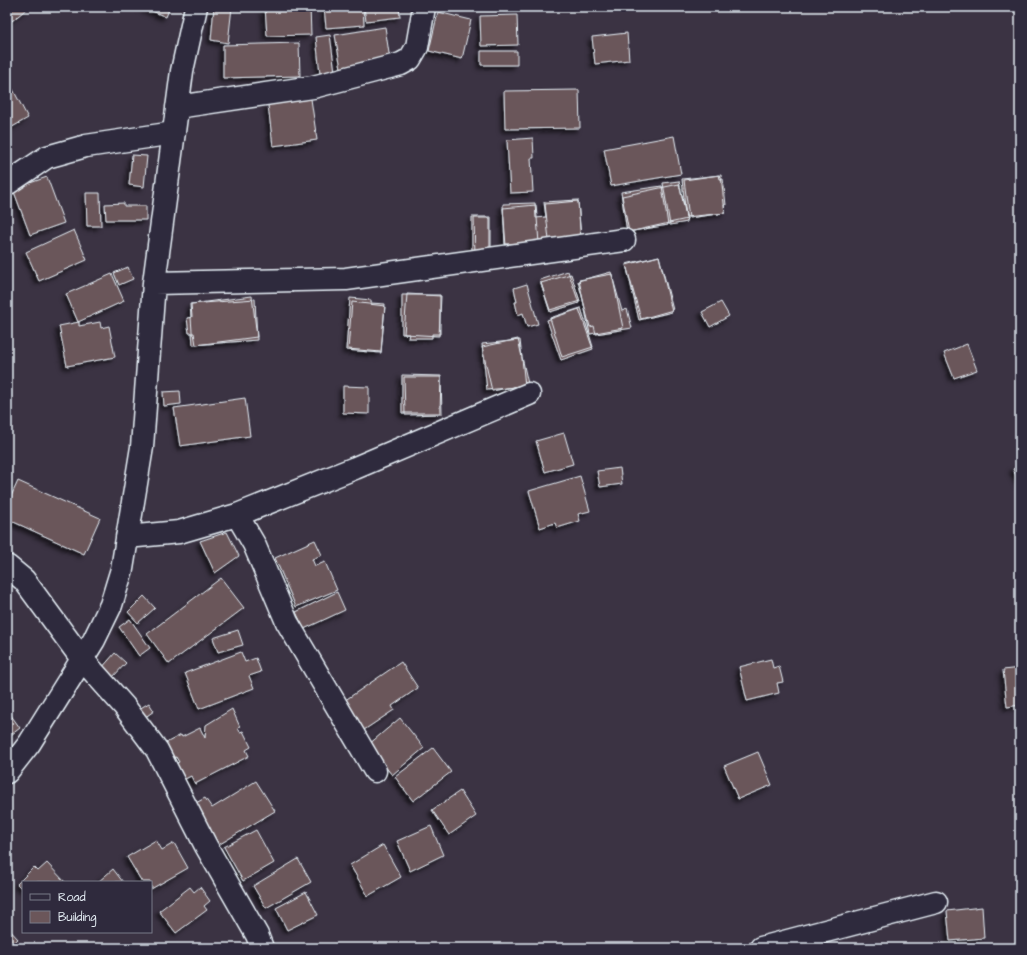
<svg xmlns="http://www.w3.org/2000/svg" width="1027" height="955" font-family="'Architects Daughter',sans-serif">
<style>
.building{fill:#6b565a;stroke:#e8f1f8;filter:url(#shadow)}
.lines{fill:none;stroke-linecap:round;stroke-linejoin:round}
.minor-casing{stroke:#e8f1f8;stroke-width:25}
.minor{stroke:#2f2a3d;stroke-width:22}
</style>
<defs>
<filter id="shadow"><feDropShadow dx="-3.5" dy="3.5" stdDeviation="2" flood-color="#0009"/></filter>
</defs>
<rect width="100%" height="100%" fill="#3b3343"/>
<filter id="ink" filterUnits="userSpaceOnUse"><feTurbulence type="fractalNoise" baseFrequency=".025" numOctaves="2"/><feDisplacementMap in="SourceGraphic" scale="8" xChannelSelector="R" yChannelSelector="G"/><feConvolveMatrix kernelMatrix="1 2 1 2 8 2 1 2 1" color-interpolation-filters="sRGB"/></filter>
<g filter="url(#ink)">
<!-- building -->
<path class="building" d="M 7,7 L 29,7 L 7,25 Z
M 143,7 L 170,7 L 166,17 Z
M 214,7 L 232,7 L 228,43 L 211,40 Z
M 265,7 L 310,7 L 311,35 L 267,36 Z
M 324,7 L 363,7 L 364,25 L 326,28 Z
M 364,7 L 399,7 L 400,17 L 366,21 Z
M 438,12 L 471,20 L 462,59 L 429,51 Z
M 517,15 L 518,45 L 481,46 L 480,16 Z
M 385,27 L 390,60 L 341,68 L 335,35 Z
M 627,33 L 629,60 L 595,64 L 592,37 Z
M 330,35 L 335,72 L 320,74 L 316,37 Z
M 299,43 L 300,76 L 223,78 L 223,45 Z
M 481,51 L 517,51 L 517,65 L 481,65 Z
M 7,78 L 28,118 L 7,130 Z
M 579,90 L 580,128 L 505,129 L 504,91 Z
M 311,99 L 317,140 L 273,146 L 268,105 Z
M 674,136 L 681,174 L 611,186 L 604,149 Z
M 533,138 L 534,158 L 531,158 L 533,192 L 510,193 L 507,140 Z
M 132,155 L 147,156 L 144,187 L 129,185 Z
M 719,175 L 720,179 L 723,179 L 726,205 L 724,205 L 725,213 L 689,218 L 684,180 Z
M 721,175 L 725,213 L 686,217 L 682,179 Z
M 47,177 L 64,223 L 30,235 L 13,189 Z
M 679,181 L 687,222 L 670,225 L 663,183 Z
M 679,184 L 687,219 L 629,232 L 622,196 Z
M 662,186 L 668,225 L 627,232 L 621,192 Z
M 86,193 L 100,193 L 101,226 L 87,226 Z
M 578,200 L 581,243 L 505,244 L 503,204 L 535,203 L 536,218 L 546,217 L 544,202 Z
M 578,201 L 581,238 L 549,240 L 545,204 Z
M 124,203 L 124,206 L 146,206 L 146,220 L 106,220 L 105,204 Z
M 536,205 L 539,243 L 506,246 L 503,208 Z
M 472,217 L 491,217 L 491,254 L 472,255 Z
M 474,218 L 490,218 L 490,256 L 475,256 Z
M 74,230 L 87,260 L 39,281 L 26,252 Z
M 659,256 L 673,310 L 641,319 L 626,265 Z
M 659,256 L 672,312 L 639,320 L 626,264 Z
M 128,267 L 133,279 L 119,285 L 114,273 Z
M 568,271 L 579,303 L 550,312 L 540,280 Z
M 611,272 L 622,311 L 627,309 L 632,328 L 596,334 L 594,326 L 590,327 L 578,281 Z
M 112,274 L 124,301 L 78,322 L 66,294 Z
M 571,274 L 580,301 L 550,310 L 541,283 Z
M 612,274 L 623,328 L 590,334 L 579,280 Z
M 527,284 L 538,324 L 527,327 L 523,313 L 518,315 L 515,302 L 517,302 L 514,288 Z
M 407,294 L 441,296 L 439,336 L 404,334 Z
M 402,295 L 440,295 L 440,334 L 432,334 L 432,338 L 408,338 L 409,334 L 402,334 Z
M 252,296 L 257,337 L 196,345 L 194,333 L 189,333 L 187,318 L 192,317 L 191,304 Z
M 350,298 L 371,300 L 371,303 L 385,304 L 381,353 L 346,350 Z
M 255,299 L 257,340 L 193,345 L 190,304 Z
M 352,302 L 385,306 L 381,352 L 348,349 Z
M 721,302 L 729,316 L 710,327 L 702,312 Z
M 581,308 L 593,347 L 562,357 L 550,318 Z
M 579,309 L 593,349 L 561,360 L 547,320 Z
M 79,322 L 79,326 L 100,322 L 101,328 L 109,326 L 115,357 L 67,366 L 59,326 Z
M 518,339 L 528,384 L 492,391 L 482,347 Z
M 520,340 L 525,386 L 487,390 L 482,344 Z
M 967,344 L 977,370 L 954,378 L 944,353 Z
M 402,375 L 441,376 L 440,413 L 402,413 Z
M 404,377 L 441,377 L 442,414 L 405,415 Z
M 343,386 L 369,387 L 369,414 L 343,413 Z
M 180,391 L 181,404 L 164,406 L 163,392 Z
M 245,398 L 250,436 L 180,446 L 174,408 Z
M 564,433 L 573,464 L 545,472 L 536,441 Z
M 1020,465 L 1020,483 L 1013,469 Z
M 620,468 L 622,484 L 600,487 L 597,471 Z
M 580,476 L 590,511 L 578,514 L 580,521 L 557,528 L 555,523 L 540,528 L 529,491 Z
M 18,481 L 100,518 L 84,554 L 7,519 L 7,505 Z
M 227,532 L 239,556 L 215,573 L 200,541 Z
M 315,540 L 322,555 L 312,559 L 315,566 L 325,562 L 337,590 L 296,607 L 275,558 Z
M 221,578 L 244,608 L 169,664 L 147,634 Z
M 337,592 L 345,610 L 304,629 L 296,612 Z
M 144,596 L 155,608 L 138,623 L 128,612 Z
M 130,619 L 150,648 L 139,656 L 119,627 Z
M 238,630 L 243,645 L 218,652 L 213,638 Z
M 241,652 L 245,662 L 256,658 L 261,672 L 249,676 L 254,688 L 199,709 L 185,673 Z
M 115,653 L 126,663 L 112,678 L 101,669 Z
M 771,659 L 773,668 L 779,666 L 783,682 L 777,683 L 779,693 L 747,701 L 739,667 Z
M 401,662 L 418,688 L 392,706 L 394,710 L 361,732 L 341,703 Z
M 1020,668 L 1020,705 L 1007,707 L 1003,670 Z
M 149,703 L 154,711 L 144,718 L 139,709 Z
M 232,709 L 240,727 L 238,728 L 240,732 L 243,731 L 251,747 L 246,750 L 249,756 L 195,784 L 191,776 L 183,780 L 175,764 L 179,762 L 176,757 L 172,758 L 164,744 L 181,735 L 182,737 L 200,728 L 205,738 L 206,725 Z
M 10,714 L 20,728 L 7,738 L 7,716 Z
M 400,718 L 424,748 L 392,775 L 368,745 Z
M 433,748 L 451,772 L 413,801 L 395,777 Z
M 758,752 L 772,785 L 738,799 L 724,766 Z
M 256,781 L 275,811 L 215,847 L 194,804 L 205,798 L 212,808 Z
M 460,791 L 476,816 L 449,835 L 432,810 Z
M 431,826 L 443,855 L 410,871 L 397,841 Z
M 256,830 L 274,863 L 243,881 L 224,847 Z
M 156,840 L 162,850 L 174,843 L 188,868 L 151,889 L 151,882 L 142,882 L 127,857 Z
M 383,845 L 401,877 L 368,896 L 350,865 Z
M 298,859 L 311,882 L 266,908 L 253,886 Z
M 47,863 L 65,882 L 23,882 L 23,890 L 17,884 L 34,867 L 38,871 Z
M 113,869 L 123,882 L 98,882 Z
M 190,887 L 194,892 L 200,887 L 210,901 L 204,906 L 207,910 L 176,933 L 159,911 Z
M 306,892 L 318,915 L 287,930 L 276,908 Z
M 982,907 L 984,938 L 950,941 L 947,911 Z
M 7,927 L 18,939 L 8,948 L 7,948 Z"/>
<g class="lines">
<!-- minor casing -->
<g class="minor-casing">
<path id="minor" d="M 177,107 L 313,87 L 401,64 L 410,59 L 417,47 L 424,7
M 7,184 L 47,157 L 86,146 L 174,133
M 154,283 L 346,279 L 624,240
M 237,515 L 254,544 L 287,622 L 375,771
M 127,537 L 179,532 L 237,515 L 355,468 L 529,394
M 7,566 L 24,580 L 82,659 L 124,706 L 157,750 L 206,846 L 257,935 L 262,948
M 7,772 L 29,744 L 94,640 L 111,605 L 122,569 L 142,447 L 154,283 L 182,71 L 196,7
M 761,948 L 936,902"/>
</g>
<!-- minor -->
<use href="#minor" class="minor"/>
</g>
</g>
<!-- margin -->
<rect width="1027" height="955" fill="none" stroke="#2f2a3d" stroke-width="24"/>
<rect x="12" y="12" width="1003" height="931" fill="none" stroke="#e8f1f8" stroke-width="1.5" filter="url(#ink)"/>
<!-- legend -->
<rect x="22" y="881" width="130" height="52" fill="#2f2a3d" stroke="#797a88"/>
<rect x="30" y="894" width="20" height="6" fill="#2f2a3d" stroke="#797a88"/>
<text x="58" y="901" font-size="12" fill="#e8f1f8">Road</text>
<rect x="30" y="911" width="20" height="12" fill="#6b565a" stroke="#797a88"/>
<text x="58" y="921" font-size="12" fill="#e8f1f8">Building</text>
</svg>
